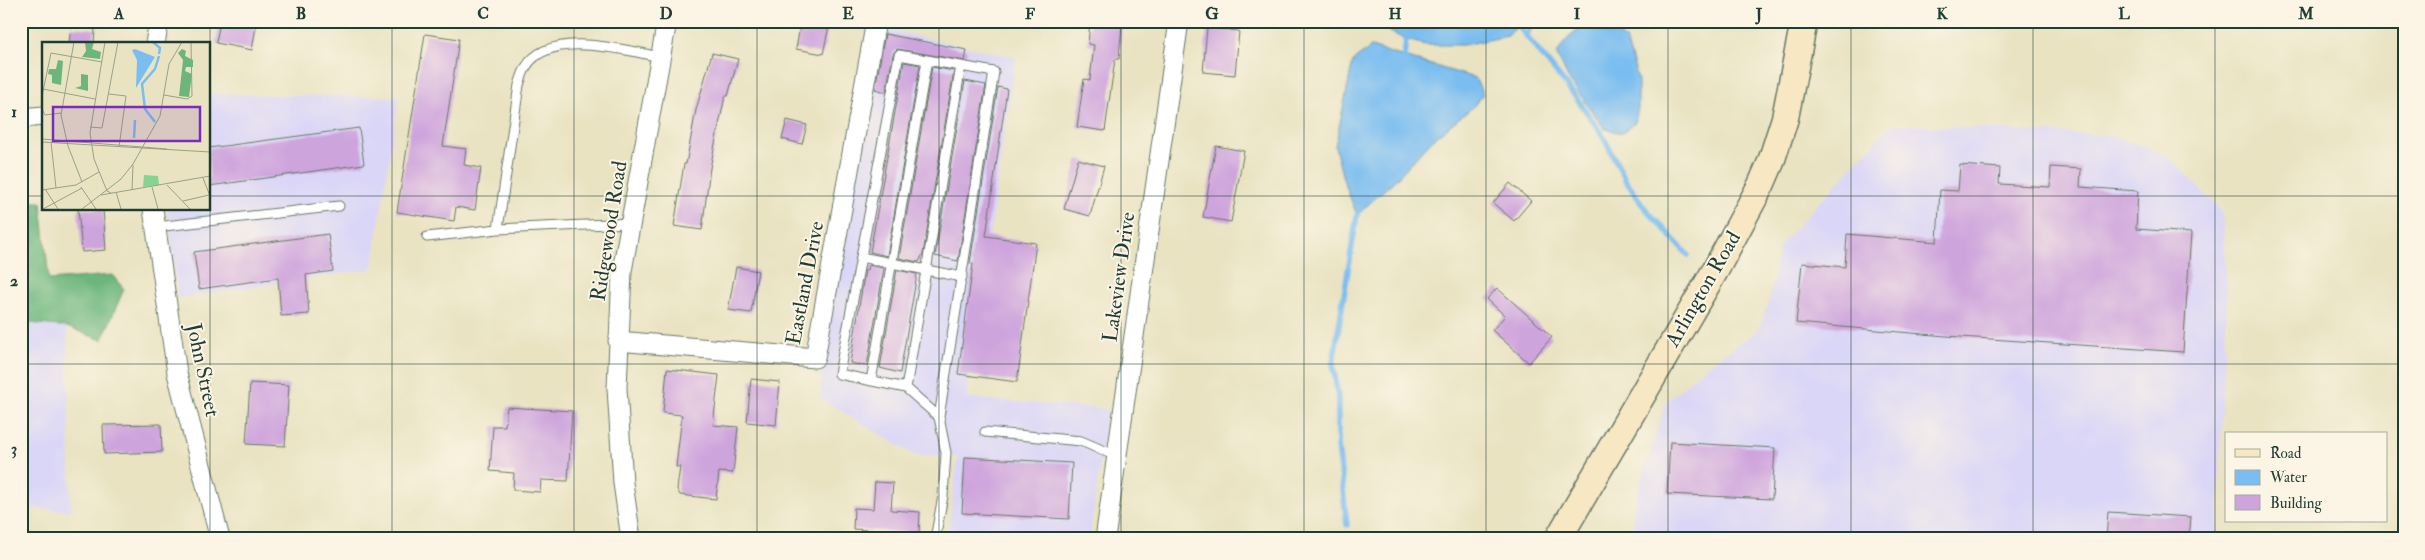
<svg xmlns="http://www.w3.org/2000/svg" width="2425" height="560" font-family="'IM FELL Double Pica',serif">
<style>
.built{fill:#dad6f7}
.forest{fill:#6cb67d;stroke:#467a58}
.water{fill:#7abdf0;stroke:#4c7d92}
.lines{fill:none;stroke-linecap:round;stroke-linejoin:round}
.stream{stroke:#7abdf0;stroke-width:5.5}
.building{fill:#cea4dd}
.lane-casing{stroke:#676;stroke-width:11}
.street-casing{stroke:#676;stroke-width:21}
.secondary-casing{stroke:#676;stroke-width:29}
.lane{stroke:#fff;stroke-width:9}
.street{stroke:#fff;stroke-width:19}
.secondary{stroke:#f7e8c3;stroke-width:26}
.grid{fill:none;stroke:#1f3d34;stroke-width:1;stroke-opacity:0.55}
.labels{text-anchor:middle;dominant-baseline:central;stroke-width:4;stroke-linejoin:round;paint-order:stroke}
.street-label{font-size:21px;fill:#1f3d34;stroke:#fcf5e5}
.inset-river{fill:none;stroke:#7abdf0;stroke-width:2.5}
.inset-road{fill:none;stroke:#98a189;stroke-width:1}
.view{fill:#7b2cbf;fill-opacity:0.15;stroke:#7b2cbf;stroke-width:2.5}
.inset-edge{fill:none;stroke:#1f3d34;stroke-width:2.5}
.neatline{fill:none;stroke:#1f3d34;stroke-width:2}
.grid-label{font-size:16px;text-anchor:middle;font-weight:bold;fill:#1f3d34}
</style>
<rect width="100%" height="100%" fill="#fcf5e5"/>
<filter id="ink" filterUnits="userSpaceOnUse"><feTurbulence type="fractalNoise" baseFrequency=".02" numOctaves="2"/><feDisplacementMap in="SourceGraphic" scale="10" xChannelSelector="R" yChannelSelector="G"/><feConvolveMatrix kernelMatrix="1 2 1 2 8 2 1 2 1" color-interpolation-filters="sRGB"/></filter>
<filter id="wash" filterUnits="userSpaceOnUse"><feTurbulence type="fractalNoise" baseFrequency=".0096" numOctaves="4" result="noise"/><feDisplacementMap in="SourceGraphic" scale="20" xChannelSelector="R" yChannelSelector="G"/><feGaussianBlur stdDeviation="1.12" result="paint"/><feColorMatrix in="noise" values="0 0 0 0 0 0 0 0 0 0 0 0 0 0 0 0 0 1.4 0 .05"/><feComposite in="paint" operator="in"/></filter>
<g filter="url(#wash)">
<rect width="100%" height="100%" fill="#e9e3c2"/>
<!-- built -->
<path class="built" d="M 882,29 L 1016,57 L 966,398 L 1108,409 L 1089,539 L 947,539 L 958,457 L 914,455 L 820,398 L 823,354 Z
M 209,94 L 399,97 L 372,269 L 178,298 L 167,209 L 209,209 Z
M 1892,124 L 2112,136 L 2167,155 L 2222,212 L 2227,290 L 2217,539 L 1632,539 L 1634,504 L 1666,402 L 1711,362 L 1758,331 L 1769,301 L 1779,246 Z
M 21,322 L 67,327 L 71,511 L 21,507 Z"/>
<!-- forest -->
<path class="forest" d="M 21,202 L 41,202 L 49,280 L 112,275 L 124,289 L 102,340 L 67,327 L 21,322 Z"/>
<!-- water -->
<path class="water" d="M 1373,21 L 1519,21 L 1518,26 L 1508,36 L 1463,45 L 1426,45 L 1406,40 L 1374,24 Z
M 1602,23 L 1626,40 L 1638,79 L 1638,108 L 1635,122 L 1622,133 L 1605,129 L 1568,78 L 1557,55 C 1565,36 1581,26 1602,23 Z
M 1371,47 L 1475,78 L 1483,94 L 1473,107 L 1434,138 L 1396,179 L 1357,215 L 1343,179 L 1335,146 L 1353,61 Z"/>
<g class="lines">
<!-- stream -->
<path class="stream" d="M 1518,26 L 1576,97 L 1603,136 L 1626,181 L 1645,208 L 1688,255
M 1527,36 L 1532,21
M 1404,57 L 1406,40
M 1347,525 L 1338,445 L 1338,398 L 1333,363 L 1357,215"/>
</g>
<g id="blocks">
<!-- building -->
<path class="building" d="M 220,21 L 257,21 L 252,50 L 216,43 Z
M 801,21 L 830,21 L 823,54 L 796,49 Z
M 1090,21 L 1122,23 L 1119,59 L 1115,59 L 1105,131 L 1077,127 L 1084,79 L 1090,80 L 1094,45 L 1088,44 Z
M 71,27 L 95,29 L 94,44 L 69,44 Z
M 1207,28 L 1239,31 L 1235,75 L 1203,72 Z
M 425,34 L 459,39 L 443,146 L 466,149 L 464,165 L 481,168 L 475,210 L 456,207 L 454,221 L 397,212 Z
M 885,34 L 967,50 L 965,61 L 897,49 L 893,54 L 886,92 L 875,89 Z
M 712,53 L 738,59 L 728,96 L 725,96 L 710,168 L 702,230 L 674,226 L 684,164 L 686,164 L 696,110 Z
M 904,62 L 920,65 L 887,256 L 870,252 Z
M 932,67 L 954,71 L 923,254 L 919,262 L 899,258 Z
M 965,81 L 986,85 L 958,261 L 935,256 Z
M 998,87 L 1007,89 L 986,236 L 1036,243 L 1017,382 L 958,374 L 973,264 L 970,263 Z
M 787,120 L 807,125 L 802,144 L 782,139 Z
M 359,128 L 364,164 L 209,186 L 209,148 Z
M 1216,146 L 1244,151 L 1231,222 L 1203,217 Z
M 1078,159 L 1104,166 L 1090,216 L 1064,209 Z
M 1960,165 L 2000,168 L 1999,184 L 2050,187 L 2051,167 L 2081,169 L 2080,187 L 2138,191 L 2136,229 L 2191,233 L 2183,352 L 1946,336 L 1796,323 L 1802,263 L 1845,267 L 1847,234 L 1937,242 L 1940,190 L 1958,191 Z
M 1510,183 L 1531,201 L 1514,221 L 1493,203 Z
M 78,209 L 103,209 L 106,250 L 82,252 Z
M 328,234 L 333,271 L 306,275 L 309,314 L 281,316 L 278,278 L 199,289 L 194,252 Z
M 868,265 L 884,268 L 867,366 L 850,363 L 865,270 L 867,270 Z
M 736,267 L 758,271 L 751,313 L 728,310 Z
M 897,270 L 917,274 L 900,373 L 880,368 Z
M 1497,288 L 1552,337 L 1529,363 L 1492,330 L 1505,316 L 1487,299 Z
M 667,369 L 719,375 L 713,425 L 738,427 L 733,473 L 719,472 L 716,499 L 680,495 L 677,489 L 680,467 L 676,467 L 682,415 L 663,413 Z
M 751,379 L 780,382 L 776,425 L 747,422 Z
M 250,383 L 289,385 L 285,446 L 246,444 Z
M 507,407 L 572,411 L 568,481 L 541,480 L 540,492 L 513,490 L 514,473 L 490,471 L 493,426 L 505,426 Z
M 161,424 L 162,452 L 104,454 L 103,425 Z
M 1670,442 L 1775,448 L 1772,499 L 1667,494 Z
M 965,457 L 1072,463 L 1069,519 L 962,513 Z
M 875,482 L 893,483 L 891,510 L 920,512 L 919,533 L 853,529 L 854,508 L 873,509 Z
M 2108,512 L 2191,517 L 2189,539 L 2106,539 Z"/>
</g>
</g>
<g filter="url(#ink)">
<use href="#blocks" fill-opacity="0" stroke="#676" stroke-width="1"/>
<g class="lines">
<!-- lane casing -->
<g class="lane-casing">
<path id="lane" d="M 156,227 L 339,206
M 498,229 L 519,85 C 521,79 523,72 526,67 C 549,28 626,51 662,57
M 427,237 L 498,229 L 631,223
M 861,257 L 962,277
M 871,381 L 927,60
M 906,388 L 961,66
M 985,432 L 1081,441 L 1116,456
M 935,539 L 943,496 L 946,453 L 939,417 L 994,72 L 899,55 L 839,374 L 906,388 L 939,417"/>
</g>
<!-- street casing -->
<g class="street-casing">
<path id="street" d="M 155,44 L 159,21
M 21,118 L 44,116
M 153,209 L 177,373 L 220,539
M 618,341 L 815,358 L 876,21
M 631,539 L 623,483 L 617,388 L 622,271 L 667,21
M 1105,539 L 1179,21"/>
</g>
<!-- secondary casing -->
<g class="secondary-casing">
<path id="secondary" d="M 1558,539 L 1716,269 L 1761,185 L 1771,162 L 1785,118 L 1804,21"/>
</g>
<!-- lane -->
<use href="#lane" class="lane"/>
<!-- street -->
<use href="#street" class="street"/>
<!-- secondary -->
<use href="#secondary" class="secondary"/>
</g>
</g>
<!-- grid -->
<path class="grid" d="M 210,21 L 210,539M 392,21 L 392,539M 574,21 L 574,539M 757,21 L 757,539M 939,21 L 939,539M 1121,21 L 1121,539M 1304,21 L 1304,539M 1486,21 L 1486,539M 1668,21 L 1668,539M 1851,21 L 1851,539M 2033,21 L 2033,539M 2215,21 L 2215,539M 21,196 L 44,196M 209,196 L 2404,196M 21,364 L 2404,364"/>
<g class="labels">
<!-- street labels -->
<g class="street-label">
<text transform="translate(609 231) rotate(-81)">Ridgewood Road</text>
<text transform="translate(1119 277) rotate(-82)">Lakeview Drive</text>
<text transform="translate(805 283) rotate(-79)">Eastland Drive</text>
<text transform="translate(1703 289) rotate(-60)">Arlington Road</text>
<text transform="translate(203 370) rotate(78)">John Street</text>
</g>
</g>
<!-- overview -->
<g transform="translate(42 42)">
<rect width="168" height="168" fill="#e9e3c2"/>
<path d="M 102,133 L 116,134 L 117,143 L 101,145 Z" fill="#86d493"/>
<path d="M 43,0 L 52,0 L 50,7 L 59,10 L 58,17 L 40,15 L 44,9 ZM 140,7 L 144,9 L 143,14 L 151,18 L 151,25 L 144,25 L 143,29 L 150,32 L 147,55 L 137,54 L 141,18 L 136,11 ZM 16,18 L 21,19 L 19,43 L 10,41 L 10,33 L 6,32 L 7,27 L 14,27 ZM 39,32 L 46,33 L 46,49 L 33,46 L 39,44 Z" fill="#6cb67d"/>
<path d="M 93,7 L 113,15 L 94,46 L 95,18 L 90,8 Z" fill="#7abdf0"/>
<path class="inset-river" d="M 111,0 L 118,6 L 117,12M 103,67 L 100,42 L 113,27 L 117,14M 103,67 L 113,80M 92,96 L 93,78"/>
<path class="inset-road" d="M 32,0 L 19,73 L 26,104 L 40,140M 63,0 L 48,91 L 52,117 L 65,149 L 69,151M 1,47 L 53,57M 67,52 L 84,54 L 77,105M 122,53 L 145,57 L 150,54 L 149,0M 0,54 L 9,11 L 60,20M 0,67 L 3,73 L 19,71M 48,85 L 60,86 L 76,0M 0,97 L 125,107M 0,100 L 168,110M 9,100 L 14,146M 161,136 L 168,154M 125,143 L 148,167M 39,145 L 54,167M 110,145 L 116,167M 3,147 L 16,167M 0,148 L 34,143 L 57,130M 90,148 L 91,123M 74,150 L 79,167M 59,153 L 168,134M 141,159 L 167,153M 1,167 L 40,146M 40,167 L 79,137 L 91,122 L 118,74 L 127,22 L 140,0"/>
<path class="view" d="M 11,65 L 158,65 L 158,99 L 11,99 Z"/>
<rect width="168" height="168" class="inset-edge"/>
</g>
<!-- margin -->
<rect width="2425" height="560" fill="none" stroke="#fcf5e5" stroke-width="55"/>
<!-- legend -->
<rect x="2225" y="432" width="162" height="90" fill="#fcf5e5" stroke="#a4ab9e"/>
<rect x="2235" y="449" width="25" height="8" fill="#f7e8c3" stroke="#a4ab9e"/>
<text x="2270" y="458" font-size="15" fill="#1f3d34">Road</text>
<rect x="2235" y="470" width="25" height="15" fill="#7abdf0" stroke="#a4ab9e"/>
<text x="2270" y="482" font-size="15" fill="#1f3d34">Water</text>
<rect x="2235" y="495" width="25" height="15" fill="#cea4dd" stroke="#a4ab9e"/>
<text x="2270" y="508" font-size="15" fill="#1f3d34">Building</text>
<rect x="28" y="28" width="2370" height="504" class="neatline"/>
<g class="grid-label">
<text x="119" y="19">A</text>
<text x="301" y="19">B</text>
<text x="483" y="19">C</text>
<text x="666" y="19">D</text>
<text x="848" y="19">E</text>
<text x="1030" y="19">F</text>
<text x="1212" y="19">G</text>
<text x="1395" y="19">H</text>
<text x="1577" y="19">I</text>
<text x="1759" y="19">J</text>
<text x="1942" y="19">K</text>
<text x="2124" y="19">L</text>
<text x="2306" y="19">M</text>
<text x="14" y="117">1</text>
<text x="14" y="286">2</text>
<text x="14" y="454">3</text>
</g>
</svg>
